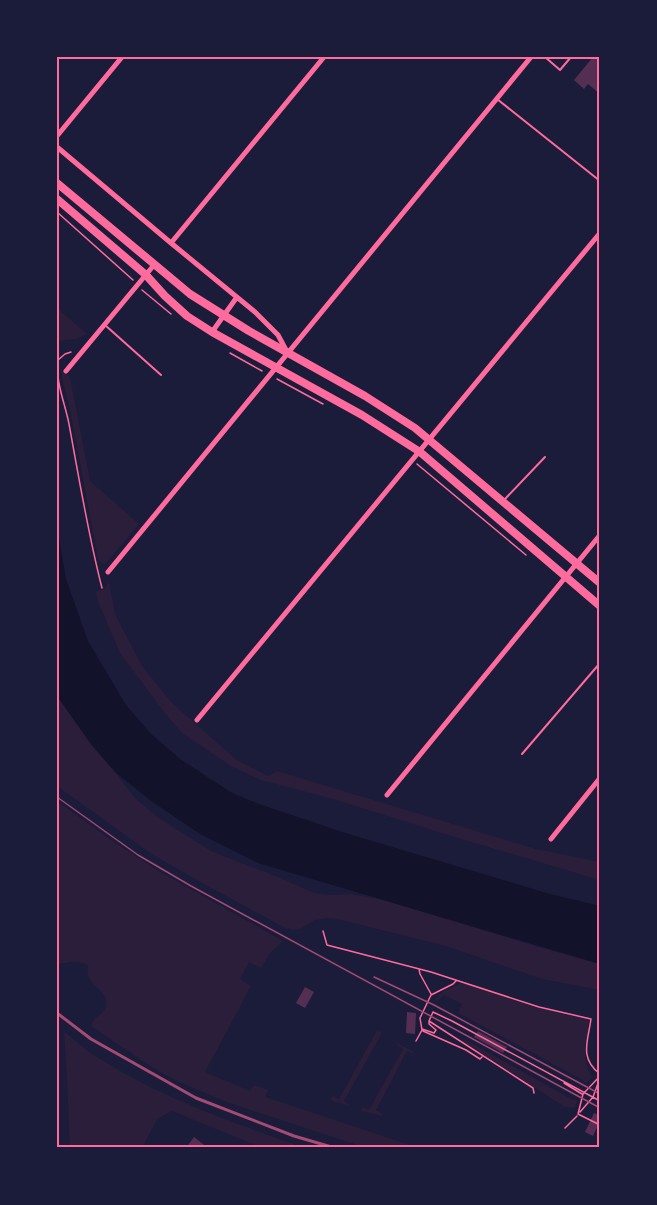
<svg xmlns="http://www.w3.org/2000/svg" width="657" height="1205" font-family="'Noto Sans',sans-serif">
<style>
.green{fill:#2a1e3b}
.water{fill:#12122b}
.building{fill:#542f53}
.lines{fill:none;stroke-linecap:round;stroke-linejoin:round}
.path{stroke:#ff6b9d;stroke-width:1.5}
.service{stroke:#ff6b9d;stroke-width:2}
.minor{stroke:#ff6b9d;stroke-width:5}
.secondary{stroke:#ff6b9d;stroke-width:8}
.tram{stroke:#a44b75;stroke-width:1.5}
.rail{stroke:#a44b75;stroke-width:3}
.neatline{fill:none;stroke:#ff6b9d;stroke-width:2}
</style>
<rect width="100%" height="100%" fill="#1b1b3a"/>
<!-- green -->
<path class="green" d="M 57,308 L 87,334 L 76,339 L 57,341 Z
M 62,370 L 70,377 L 90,481 L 139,524 L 106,563 L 102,563 L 98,559 L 70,409 L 62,378 Z
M 109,581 L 115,614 L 142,666 L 173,704 L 237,760 L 268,776 L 277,771 L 536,849 L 600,862 L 600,880 L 458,838 L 333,799 L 261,780 L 231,766 L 182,733 L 164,712 L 120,653 L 98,602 L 96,592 L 105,589 Z
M 57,696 L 91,744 L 115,772 L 134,797 L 156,816 L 211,851 L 278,877 L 314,893 L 329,895 L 351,894 L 380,899 L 539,947 L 600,964 L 600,990 L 542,979 L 446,946 L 337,919 C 330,918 323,918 316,920 C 304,924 300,934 288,928 L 287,929 L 195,879 L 150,853 L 57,786 Z
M 57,801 L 111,840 L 157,870 L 283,941 L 270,953 L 261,968 L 249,962 L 240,979 L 251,986 L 205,1072 L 250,1091 L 254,1085 L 268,1090 L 265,1097 L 419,1148 L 367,1148 L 229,1103 L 179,1082 L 150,1066 L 91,1026 C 94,1016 102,1016 105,1008 C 111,993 91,987 88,975 C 87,972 88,968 88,965 C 79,959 67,963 57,964 Z
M 462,983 L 542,1009 L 590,1020 C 586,1040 581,1058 592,1077 L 586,1083 L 583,1081 L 583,1080 L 458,1013 L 462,1004 L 444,995 L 437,1001 L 434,1000 L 445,990 Z
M 377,1030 L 382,1033 L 344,1101 L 351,1106 L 332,1101 L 331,1099 L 333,1096 L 339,1099 Z
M 64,1032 C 75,1040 85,1050 97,1057 C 161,1098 234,1123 305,1148 L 263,1148 L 172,1111 L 157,1119 L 142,1148 L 70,1148 L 67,1079 Z
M 464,1039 L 573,1100 L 577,1100 L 575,1108 L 565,1107 L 462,1041 Z
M 397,1043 L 414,1052 L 415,1054 L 407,1051 L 376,1110 L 383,1114 L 382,1116 L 362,1111 L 361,1109 L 363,1107 L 369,1110 L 403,1049 L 397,1045 Z"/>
<!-- water -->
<path class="water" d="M 57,527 L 66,579 L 88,641 L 126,705 L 151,734 L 180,759 L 232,793 L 259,804 L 342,832 L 550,894 L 600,906 L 600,964 L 258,863 L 200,834 L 150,800 L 115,772 L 91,744 L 57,696 Z"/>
<!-- building -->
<path class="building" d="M 593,57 L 600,57 L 600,94 L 588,84 L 584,89 L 574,80 Z
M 305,987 L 314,992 L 305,1008 L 296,1003 Z
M 407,1012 L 416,1013 L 415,1034 L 406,1033 Z
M 478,1031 L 507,1047 L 503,1053 L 474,1037 Z
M 594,1113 L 600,1116 L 600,1121 L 593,1136 L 585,1132 Z
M 194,1137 L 208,1148 L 186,1148 Z"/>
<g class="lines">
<!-- path -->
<path class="path" d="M 57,212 L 133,280
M 142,290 L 171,314
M 71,352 L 65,354 L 58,360 C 55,381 65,403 69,424 C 79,478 88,534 102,588
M 230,353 L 262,371
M 277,379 L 323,404
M 417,464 L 526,555
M 323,931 L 327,945 L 431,972 L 539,1007 L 591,1019 C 588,1041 579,1058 600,1074
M 419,969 L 420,974 L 431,994
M 422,1029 L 434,1033 L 436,1030 L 429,1024 L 429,1022
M 423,1031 L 466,1050 L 480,1059 L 482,1057
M 416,1041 L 422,1030 L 420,1018 L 431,995 L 453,984 L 456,981
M 564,1083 L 582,1094
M 534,1093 L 533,1088 L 429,1021 L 433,1012 L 452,1021 L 600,1101
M 580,1112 L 593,1097 L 600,1078
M 600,1125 L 578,1114 L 583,1094 L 600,1076
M 565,1128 L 577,1116"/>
<!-- service -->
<path class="service" d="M 545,57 L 560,70 L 571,57
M 497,99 L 600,181
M 105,325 L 161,375
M 505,499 L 545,457
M 522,754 L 600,663"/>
<!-- minor -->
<path class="minor" d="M 57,136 L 122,57
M 57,147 L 171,243 L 255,312 L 278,335 L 286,350
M 171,243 L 324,57
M 212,332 L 237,297
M 66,371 L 154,265
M 108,572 L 531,57
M 197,720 L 600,233
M 387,795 L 600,535
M 551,839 L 600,778"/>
<!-- secondary -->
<path class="secondary" d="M 57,183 L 190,294 L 249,331 L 365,396 L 415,428 L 600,583
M 57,199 L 146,275 L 165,296 L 187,316 L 212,332 L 362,415 L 420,452 L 600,606"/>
<!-- tram -->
<path class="tram" d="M 57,797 L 138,855 L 191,886 L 600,1108
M 374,977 L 434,1005 L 600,1094"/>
<!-- rail -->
<path class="rail" d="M 57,1013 L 91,1039 L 196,1098 L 294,1136 L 335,1148"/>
</g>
<!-- border -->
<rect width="657" height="1205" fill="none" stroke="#1b1b3a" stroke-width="117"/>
<rect x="58" y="58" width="540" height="1088" class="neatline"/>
</svg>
